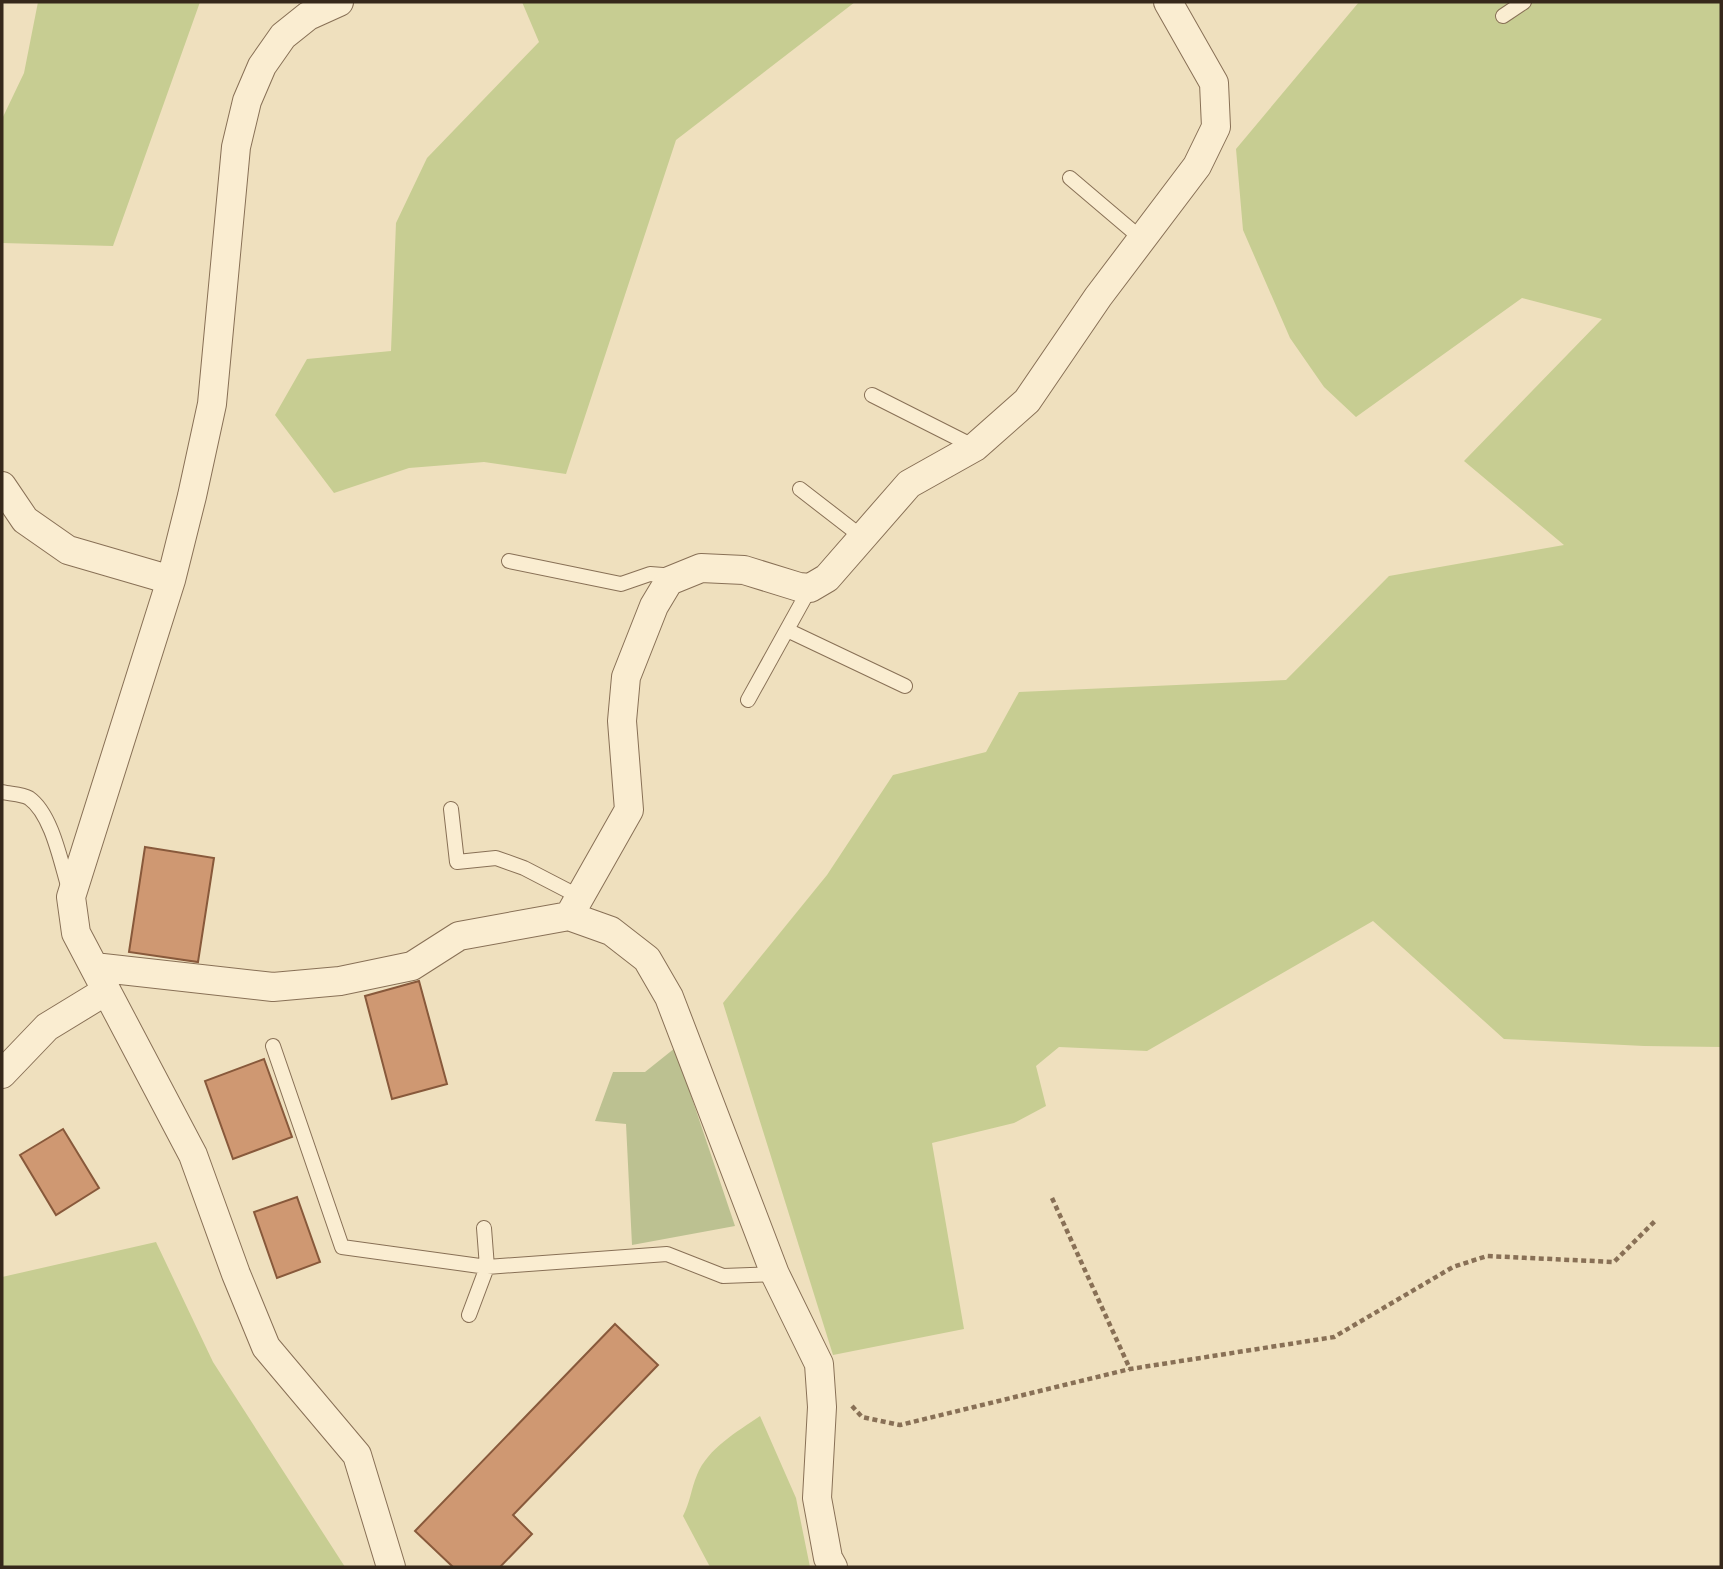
<svg xmlns="http://www.w3.org/2000/svg" width="1723" height="1569" font-family="Literata,serif">
<style>
.green{fill:#c7cd92}
.cemetery{fill:#bcc191}
.building{fill:#cf9872;stroke:#88593b;stroke-width:2}
.lines{fill:none;stroke-linecap:round;stroke-linejoin:round}
.lane-casing{stroke:#887056;stroke-width:16}
.street-casing{stroke:#887056;stroke-width:30}
.path{stroke:#887056;stroke-width:4.5;stroke-dasharray:5 3.5;stroke-linecap:butt}
.lane{stroke:#faedd1;stroke-width:14}
.street{stroke:#faedd1;stroke-width:28}
</style>
<rect width="100%" height="100%" fill="#efe0be"/>
<!-- green -->
<path class="green" d="M 38,2 L 200,2 L 113,246 L 2,243 L 2,119 L 24,73 Z
M 522,2 L 855,2 L 676,140 L 566,474 L 484,462 L 409,468 L 334,493 L 275,415 L 307,359 L 391,351 L 396,223 L 427,158 L 539,42 Z
M 1359,2 L 1721,2 L 1721,1047 L 1644,1046 L 1504,1039 L 1373,921 L 1147,1051 L 1059,1047 L 1036,1066 L 1046,1106 L 1014,1123 L 932,1143 L 964,1329 L 833,1355 L 723,1003 L 827,875 L 893,775 L 986,752 L 1019,692 L 1286,680 L 1389,576 L 1564,545 L 1464,461 L 1602,319 L 1522,298 L 1356,417 L 1324,387 L 1290,338 L 1243,230 L 1236,149 Z
M 156,1242 L 213,1362 L 345,1567 L 2,1567 L 2,1277 Z
M 760,1416 L 796,1498 L 810,1567 L 710,1567 L 683,1516 C 690,1503 691,1489 697,1475 C 708,1448 737,1432 760,1416 Z"/>
<!-- cemetery -->
<path class="cemetery" d="M 675,1048 L 735,1226 L 632,1245 L 626,1124 L 595,1121 L 613,1072 L 645,1072 Z"/>
<!-- building -->
<path class="building" d="M 145,847 L 214,858 L 198,962 L 129,952 Z
M 419,981 L 447,1084 L 392,1099 L 365,996 Z
M 264,1059 L 292,1137 L 233,1159 L 205,1081 Z
M 63,1129 L 99,1188 L 56,1215 L 20,1155 Z
M 297,1197 L 320,1262 L 277,1278 L 254,1212 Z
M 615,1324 L 658,1365 L 513,1515 L 532,1534 L 500,1567 L 453,1567 L 415,1531 Z"/>
<g class="lines">
<!-- lane casing -->
<g class="lane-casing">
<path id="lane" d="M 1503,16 L 1524,2
M 1070,178 L 1143,240
M 872,395 L 975,447
M 800,489 L 862,537
M 509,561 L 621,584 L 650,574 L 663,575 L 669,581
M 787,630 L 905,686
M 748,700 L 810,588
M 2,792 C 10,794 22,794 29,798 C 52,814 61,863 69,889
M 451,809 L 457,862 L 496,858 L 524,868 L 580,897
M 273,1046 L 342,1247 L 487,1267 L 667,1254 L 723,1276 L 775,1274
M 469,1315 L 487,1267 L 484,1228"/>
</g>
<!-- street casing -->
<g class="street-casing">
<path id="street" d="M 339,2 L 308,16 L 283,36 L 262,66 L 247,101 L 236,147 L 212,404 L 192,496 L 171,580 L 71,897 L 76,933 L 193,1155 L 236,1274 L 266,1347 L 357,1455 L 391,1567
M 2,486 L 25,520 L 68,550 L 171,580
M 569,916 L 629,810 L 622,721 L 626,677 L 654,606 L 669,581 L 701,568 L 744,570 L 799,587 L 810,588 L 827,578 L 909,484 L 975,447 L 1027,401 L 1098,297 L 1197,166 L 1216,127 L 1214,83 L 1168,2
M 94,967 L 273,987 L 340,981 L 412,966 L 459,936 L 569,916 L 611,931 L 647,959 L 669,997 L 775,1274 L 819,1364 L 822,1407 L 817,1498 L 828,1558 L 833,1567
M 2,1074 L 47,1027 L 106,991"/>
</g>
<!-- path -->
<path class="path" d="M 1052,1198 L 1130,1369
M 852,1406 L 862,1417 L 900,1425 L 1130,1369 L 1334,1337 L 1453,1267 L 1487,1256 L 1614,1262 L 1655,1221"/>
<!-- lane -->
<use href="#lane" class="lane"/>
<!-- street -->
<use href="#street" class="street"/>
</g>
<!-- border -->
<rect width="1723" height="1569" fill="none" stroke="#36281b" stroke-width="7"/>
</svg>
